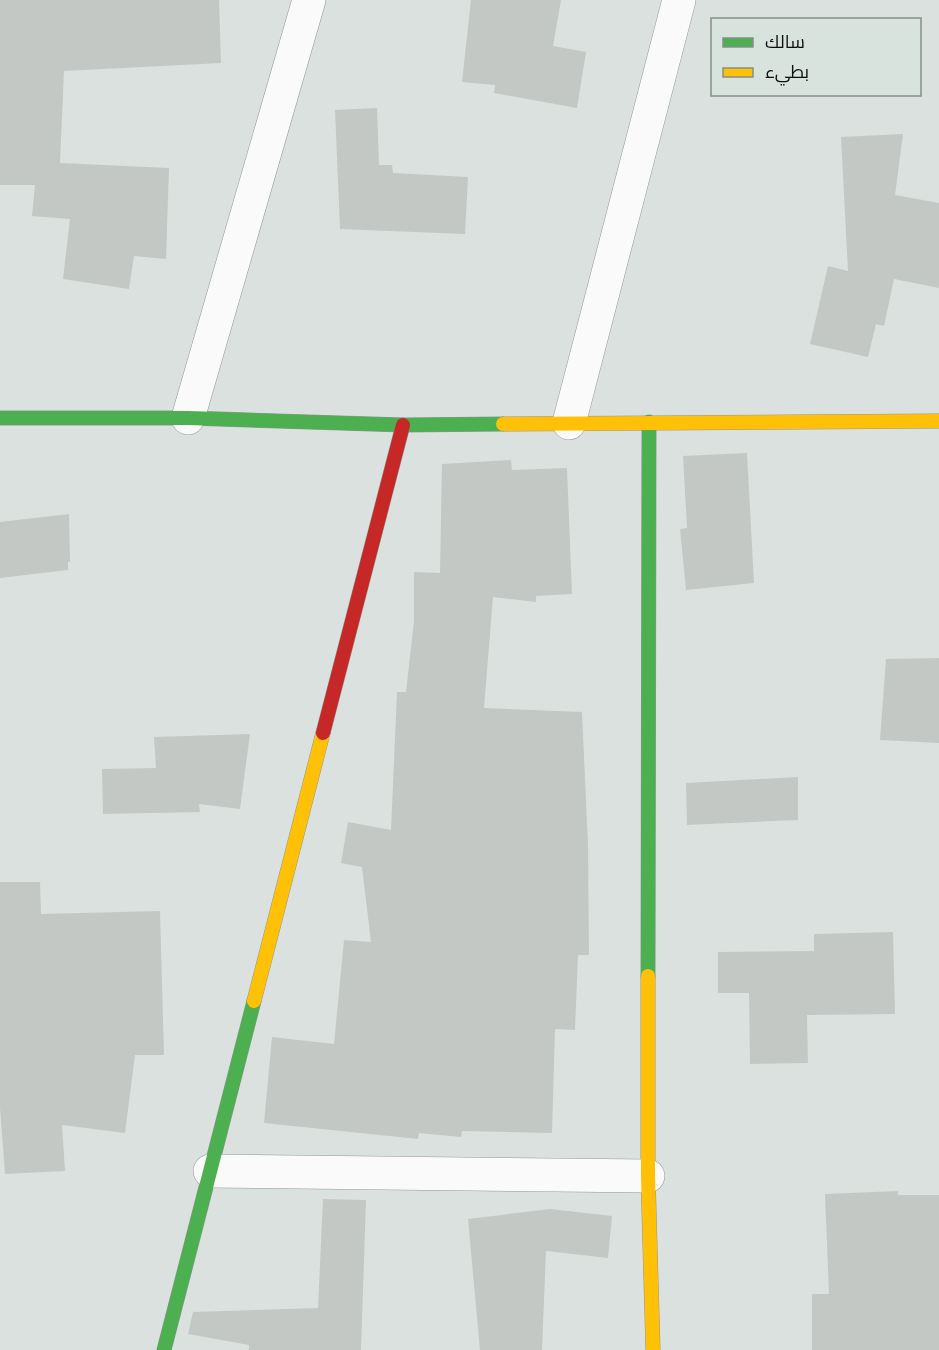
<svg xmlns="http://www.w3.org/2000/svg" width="939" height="1350" font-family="Arial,Cairo,sans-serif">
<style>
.building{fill:#c4c8c5}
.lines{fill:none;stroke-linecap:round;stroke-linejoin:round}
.street-casing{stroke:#939795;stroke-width:34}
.fast-casing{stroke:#939795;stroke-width:15}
.slow-casing{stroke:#939795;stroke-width:15}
.jam-casing{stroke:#939795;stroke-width:15}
.street{stroke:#fafafa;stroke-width:33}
.fast{stroke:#4caf50;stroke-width:14}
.slow{stroke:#ffc107;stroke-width:14}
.jam{stroke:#c62828;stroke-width:14}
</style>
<rect width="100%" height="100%" fill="#dbe1de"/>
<!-- building -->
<path class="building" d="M 0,0 L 219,0 L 221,63 L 64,71 L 60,163 L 169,168 L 166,259 L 134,256 L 129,289 L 63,279 L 70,219 L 32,216 L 35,185 L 0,185 Z
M 471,0 L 561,0 L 553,46 L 586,52 L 577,108 L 494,93 L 495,85 L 462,82 Z
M 377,108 L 379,165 L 392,165 L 393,173 L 468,177 L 465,234 L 340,229 L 335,110 Z
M 903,134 L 895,195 L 939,203 L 939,288 L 894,279 L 884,326 L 876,324 L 868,357 L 810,344 L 828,266 L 848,271 L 841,137 Z
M 747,453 L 754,583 L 686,590 L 680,529 L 687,528 L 683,456 Z
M 511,460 L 512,470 L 567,468 L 572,594 L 536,596 L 536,602 L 493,597 L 484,708 L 582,712 L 588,845 L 589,955 L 578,955 L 575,1030 L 555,1029 L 552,1133 L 462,1131 L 461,1137 L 419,1133 L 418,1139 L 264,1123 L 272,1037 L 334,1044 L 344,940 L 371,942 L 362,867 L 341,863 L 348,822 L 391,830 L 397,692 L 406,692 L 414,621 L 414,572 L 440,573 L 442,464 Z
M 69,514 L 70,562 L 68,562 L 68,570 L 0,578 L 0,522 Z
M 939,658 L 939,743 L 880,740 L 886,659 Z
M 250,734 L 240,809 L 199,804 L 200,812 L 103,814 L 102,769 L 156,768 L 154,737 Z
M 798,777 L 798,820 L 687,825 L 686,783 Z
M 0,882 L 40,882 L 41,914 L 160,911 L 164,1055 L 135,1055 L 125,1133 L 62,1125 L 65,1171 L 5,1174 L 0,1108 Z
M 893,932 L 895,1014 L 807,1015 L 808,1063 L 750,1064 L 749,993 L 718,993 L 718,952 L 814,951 L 814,934 Z
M 898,1191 L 898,1195 L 939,1195 L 939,1350 L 812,1350 L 812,1294 L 829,1294 L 825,1194 Z
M 323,1199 L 366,1200 L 361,1350 L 249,1350 L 249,1345 L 188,1334 L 193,1312 L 318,1308 Z
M 550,1209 L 612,1216 L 608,1258 L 546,1251 L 542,1350 L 480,1350 L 468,1219 Z"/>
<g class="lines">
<!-- street casing -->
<g class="street-casing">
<path id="street" d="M 188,418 L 309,0
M 569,423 L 679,0
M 210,1171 L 648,1176"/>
</g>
<!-- fast casing -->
<g class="fast-casing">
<path id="fast" d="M 0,418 L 188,418 L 403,425 L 503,424
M 648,976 L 649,422
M 164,1350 L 254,1001"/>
</g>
<!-- slow casing -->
<g class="slow-casing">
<path id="slow" d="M 503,424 L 939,421
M 648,976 L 648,1176 L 653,1350
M 254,1001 L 323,733"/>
</g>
<!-- jam casing -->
<g class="jam-casing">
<path id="jam" d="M 323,733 L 403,425"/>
</g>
<!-- street -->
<use href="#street" class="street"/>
<!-- fast -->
<use href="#fast" class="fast"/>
<!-- slow -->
<use href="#slow" class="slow"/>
<!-- jam -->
<use href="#jam" class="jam"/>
</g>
<!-- legend -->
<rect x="711" y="18" width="210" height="78" fill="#d9e3dd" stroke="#878e8a" stroke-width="1.5"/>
<rect x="723" y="38" width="30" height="9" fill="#4caf50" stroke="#878e8a" stroke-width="1.5"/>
<text x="765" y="48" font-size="18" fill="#0c0f0d">سالك</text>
<rect x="723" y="68" width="30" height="9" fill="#ffc107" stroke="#878e8a" stroke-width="1.5"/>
<text x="765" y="78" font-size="18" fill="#0c0f0d">بطيء</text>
</svg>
